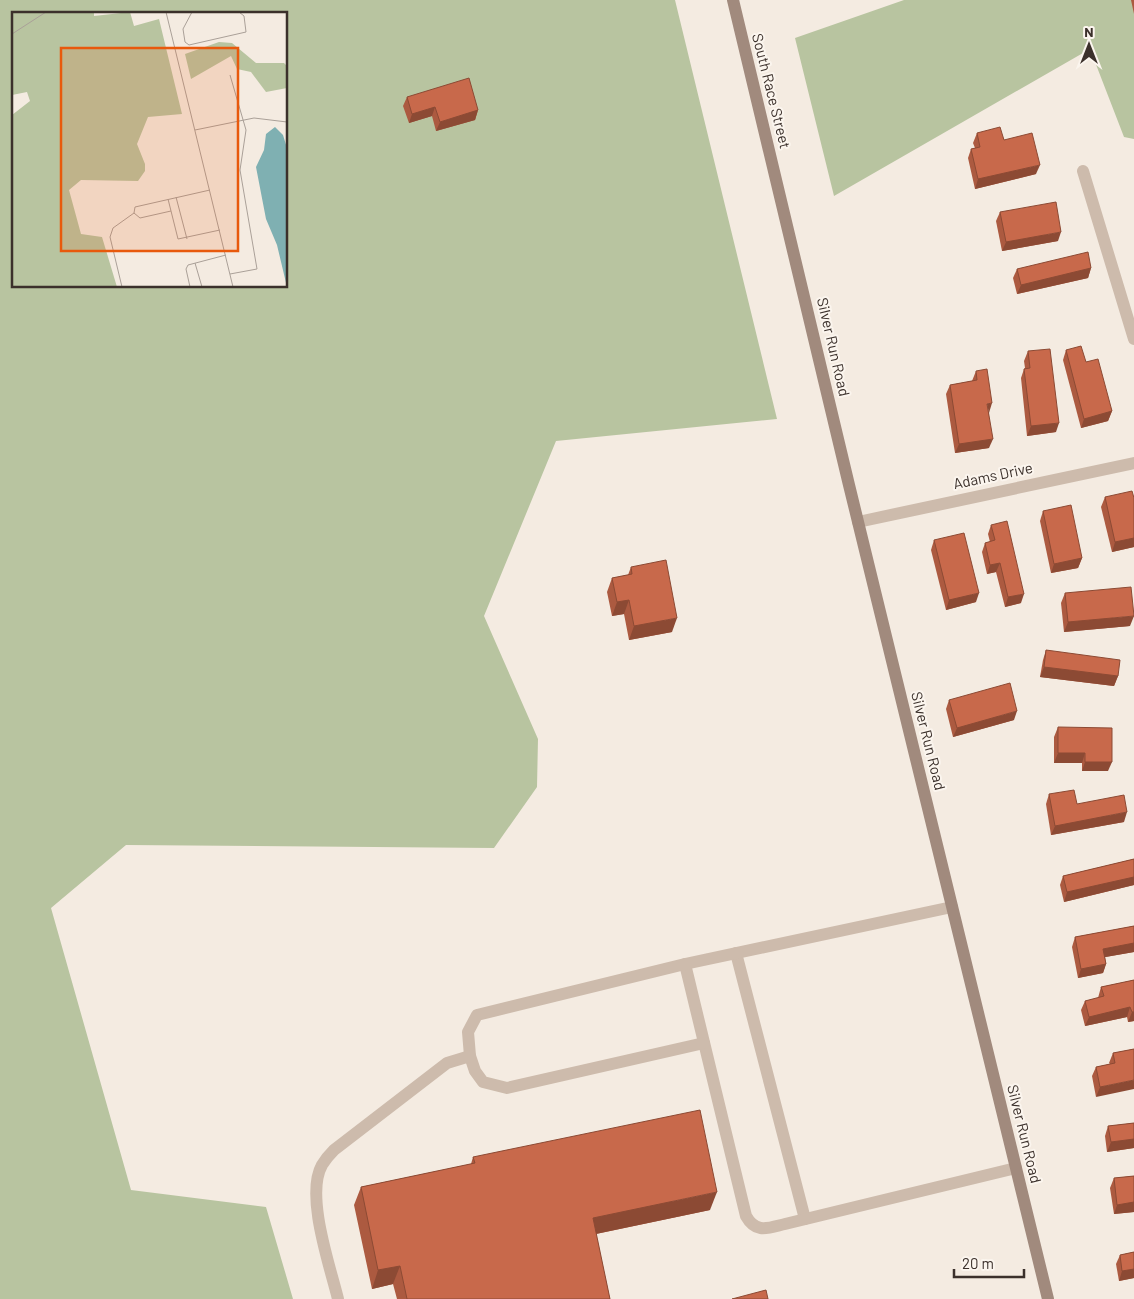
<svg xmlns="http://www.w3.org/2000/svg" width="1134" height="1299" viewBox="0 0 1134 1299" font-family="Barlow,sans-serif">
<style>
.green{fill:#b8c4a0;fill-rule:evenodd}
.lines{fill:none;stroke-linecap:round;stroke-linejoin:round}
.lane{stroke:#cdbbac;stroke-width:12}
.street{stroke:#cdbbac;stroke-width:12}
.secondary{stroke:#a18a7d;stroke-width:12}
.wall{fill:#ac5a40}
.shaded-wall{fill:#8c4a34}
.building{fill:#c8694b;stroke:#8c4a34}
.labels{text-anchor:middle;stroke-width:4;stroke-linejoin:round;paint-order:stroke}
.street-label{font-size:15px;fill:#3b302b;stroke:#fbf5ee}
.inset-road{fill:none;stroke:#aaa098;stroke-width:1}
.view{fill:#e8590c;fill-opacity:0.15;stroke:#e8590c;stroke-width:2.5}
.inset-edge{fill:none;stroke:#3b302b;stroke-width:2.5}
</style>
<rect width="100%" height="100%" fill="#f4ebe1"/>
<g class="green">
<path d="M0 0H675L777 419 556 441 484 616 538 739 537 787 494 848 126 845 51 908 131 1190 266 1207 293 1299H0ZM14 14H286V286H14Z"/>
<path d="M904 0H1134V139L1124 137 1090 49 834 196 795 38Z"/>
</g>
<g class="lines">
<g class="lane">
<path d="M736 953 805 1219"/>
<path d="M685 964 746 1216C756 1234 768 1228 785 1224L1016 1168"/>
<path d="M704 1043 507 1088 483 1082 475 1071 470 1056 468 1032 477 1015 685 964 952 907"/>
<path d="M338 1299C330 1266 305 1195 322 1165 325 1160 330 1154 334 1150L447 1063 470 1056"/>
</g>
<g class="street">
<path d="M1083 171 1134 339"/>
<path d="M858 522 1134 463"/>
</g>
<path class="secondary" d="M733 0 849 485 1048 1299"/>
</g>
<g class="wall">
<path d="M1131 0H1134V14Z"/>
<path d="M407 97 478 110 475 120 436 131 432 116 409 123 403 106Z"/>
<path d="M977 133 1004 140 1036 174 975 189 968 158 971 149 975 148 973 143Z"/>
<path d="M1000 212 1058 241 1002 251 996 221Z"/>
<path d="M1091 268 1088 278 1017 294 1013 278 1017 269Z"/>
<path d="M1066 350 1112 411 1108 421 1081 428 1063 360Z"/>
<path d="M1028 351 1056 432 1027 436 1021 378 1024 369 1025 368 1024 361Z"/>
<path d="M976 371 989 413V448L955 453 946 394 950 385 972 381Z"/>
<path d="M1105 497 1134 498V547L1112 552 1101 507Z"/>
<path d="M1043 511 1082 558 1078 568 1051 573 1040 521Z"/>
<path d="M991 525 1021 603 1005 607 996 572 987 574 982 552 985 543 990 542 988 534Z"/>
<path d="M934 540 976 602 946 610 931 550Z"/>
<path d="M631 567 672 632 629 640 624 614 612 616 607 592 612 578 628 575Z"/>
<path d="M1065 593 1130 626 1064 632 1061 603Z"/>
<path d="M1046 650 1118 676 1114 686 1040 677 1043 660Z"/>
<path d="M949 700 1014 720 953 737 946 709Z"/>
<path d="M1058 727 1108 771H1082V763H1054V737Z"/>
<path d="M1049 794 1077 804 1124 822 1051 835 1046 804Z"/>
<path d="M1134 859V885L1064 902 1060 885 1063 876Z"/>
<path d="M1134 926V952L1105 957 1106 964 1103 973 1078 978 1072 947 1075 937Z"/>
<path d="M1134 980V1021L1128 1022 1127 1017 1085 1026 1081 1010 1085 1001 1098 998 1101 987Z"/>
<path d="M1134 1049 1096 1097 1092 1076 1096 1067 1110 1064 1109 1063 1113 1053Z"/>
<path d="M1134 1123V1148L1107 1152 1105 1136 1108 1126Z"/>
<path d="M473 1157 710 1210 596 1234 610 1299H397L393 1284 372 1289 354 1205 361 1187 471 1164Z"/>
<path d="M1134 1176V1212L1114 1214 1110 1188 1114 1178Z"/>
<path d="M1134 1252V1278L1119 1281 1116 1264 1120 1255Z"/>
</g>
<g class="shaded-wall">
<path d="M435 107 432 116 409 123 412 114Z"/>
<path d="M478 110 475 120 436 131 440 122Z"/>
<path d="M1040 165 1036 174 975 189 978 179Z"/>
<path d="M1061 232 1058 241 1002 251 1006 242Z"/>
<path d="M1091 268 1088 278 1017 294 1021 285Z"/>
<path d="M992 403 989 413 987 404Z"/>
<path d="M1112 411 1108 421 1081 428 1084 419Z"/>
<path d="M1059 423 1056 432 1027 436 1031 426Z"/>
<path d="M993 439 989 448 955 453 959 444Z"/>
<path d="M1134 538V547L1112 552 1115 542Z"/>
<path d="M1082 558 1078 568 1051 573 1054 564Z"/>
<path d="M1000 563 996 572 987 574 990 565Z"/>
<path d="M979 593 976 602 946 610 949 600Z"/>
<path d="M1024 594 1021 603 1005 607 1008 597Z"/>
<path d="M629 600 624 614 612 616 617 602Z"/>
<path d="M1134 616 1130 626 1064 632 1068 622Z"/>
<path d="M677 618 672 632 629 640 634 626Z"/>
<path d="M1044 667 1118 676 1114 686 1040 677Z"/>
<path d="M1017 711 1014 720 953 737 957 728Z"/>
<path d="M1058 753H1085L1082 763H1054Z"/>
<path d="M1085 762H1112L1108 771H1082Z"/>
<path d="M1127 812 1124 822 1051 835 1055 826Z"/>
<path d="M1134 877V885L1064 902 1067 892Z"/>
<path d="M1134 943V952L1100 958 1103 949Z"/>
<path d="M1106 964 1103 973 1078 978 1081 969Z"/>
<path d="M1130 1007 1127 1017 1085 1026 1089 1017Z"/>
<path d="M1132 1012H1134V1021L1128 1022Z"/>
<path d="M1134 1080V1089L1096 1097 1100 1087Z"/>
<path d="M1134 1139V1148L1107 1152 1111 1142Z"/>
<path d="M717 1192 710 1210 586 1236 593 1218Z"/>
<path d="M1134 1202V1212L1114 1214 1117 1205Z"/>
<path d="M400 1266 393 1284 372 1289 378 1270Z"/>
<path d="M1134 1269V1278L1119 1281 1122 1271Z"/>
</g>
<g class="building">
<path d="M469 78 478 110 440 122 435 107 412 114 407 97Z"/>
<path d="M1000 127 1004 140 1032 133 1040 165 978 179 971 149 980 147 977 133Z"/>
<path d="M1056 202 1061 232 1006 242 1000 212Z"/>
<path d="M1088 252 1091 268 1021 285 1017 269Z"/>
<path d="M1081 346 1086 362 1098 359 1112 411 1084 419 1066 350Z"/>
<path d="M1050 349 1059 423 1031 426 1024 369 1030 368 1028 351Z"/>
<path d="M987 369 992 403 987 404 993 439 959 444 950 385 977 380 976 371Z"/>
<path d="M1132 491 1134 498V538L1115 542 1105 497Z"/>
<path d="M1071 505 1082 558 1054 564 1043 511Z"/>
<path d="M1007 521 1024 594 1008 597 1000 563 990 565 985 543 995 540 991 525Z"/>
<path d="M964 533 979 593 949 600 934 540Z"/>
<path d="M666 560 677 618 634 626 629 600 617 602 612 578 632 574 631 567Z"/>
<path d="M1131 587 1134 616 1068 622 1065 593Z"/>
<path d="M1046 650 1120 660 1118 676 1044 667Z"/>
<path d="M1010 683 1017 711 957 728 949 700Z"/>
<path d="M1058 727 1112 728V762H1085V753H1058Z"/>
<path d="M1074 790 1077 804 1124 795 1127 812 1055 826 1049 794Z"/>
<path d="M1134 859V877L1067 892 1063 876Z"/>
<path d="M1134 926V943L1103 949 1106 964 1081 969 1075 937Z"/>
<path d="M1134 980V1012H1132L1130 1007 1089 1017 1085 1001 1104 996 1101 987Z"/>
<path d="M1134 1049V1080L1100 1087 1096 1067 1115 1063 1113 1053Z"/>
<path d="M700 1110 717 1192 593 1218 610 1299H407L400 1266 378 1270 361 1187 475 1163 473 1157Z"/>
<path d="M1134 1123V1139L1111 1142 1108 1126Z"/>
<path d="M1134 1176V1202L1117 1205 1114 1178Z"/>
<path d="M1134 1252V1269L1122 1271 1120 1255Z"/>
<path d="M766 1290 768 1299H732Z"/>
</g>
<g class="labels">
<g class="street-label">
<text transform="translate(771 91) rotate(76)" y="5">South Race Street</text>
<text transform="translate(833 347) rotate(77)" y="5">Silver Run Road</text>
<text transform="translate(993 476) rotate(-12)" y="5">Adams Drive</text>
<text transform="translate(928 741) rotate(76)" y="5">Silver Run Road</text>
<text transform="translate(1024 1134) rotate(76)" y="5">Silver Run Road</text>
</g>
</g>
<g transform="translate(12 12)">
<rect width="275" height="275" fill="#f4ebe1"/>
<path d="M0 0H82V4L118 0 122 14 147 7 170 102 136 105 125 132 133 152V159L126 169 69 168 57 178 69 222 90 225 105 275H0V103L18 89 15 80 0 83ZM207 30 220 31 244 51H272L275 54V76L254 80 239 60 225 57 219 44 179 67 173 42Z" fill="#b8c4a0"/>
<path d="M263 115 271 123 275 136V275L265 233 254 207 244 155 252 138 254 122Z" fill="#7fb0b2"/>
<path class="inset-road" d="M154 0 221 275M180 0 171 17 173 30 177 33 234 20 232 4 227 0M0 22 34 0M218 63 234 118 228 158 245 257 218 262M183 118 242 106 275 110M164 185 175 227M156 187 166 227 208 218M122 201 128 206 159 199M183 251 190 275M110 275 98 225 101 216 122 201 123 195 198 178M178 275 174 257 176 253 214 243"/>
<path class="view" d="M49 36H226V239H49Z"/>
<rect width="275" height="275" class="inset-edge"/>
</g>
<g transform="translate(1089 45)" stroke="#fbf5ee" stroke-width="4" paint-order="stroke">
<path d="M0-4L9 19L0 12L-9 19Z" fill="#3b302b"/>
<text y="-8" font-size="14" font-weight="bold" text-anchor="middle" fill="#3b302b">N</text>
</g>
<path d="M954 1269v8h70v-8" fill="none" stroke="#3b302b" stroke-width="2.5"/>
<text x="962" y="1269" font-size="15" fill="#3b302b" stroke="#fbf5ee" stroke-width="4" paint-order="stroke">20 m</text>
</svg>
